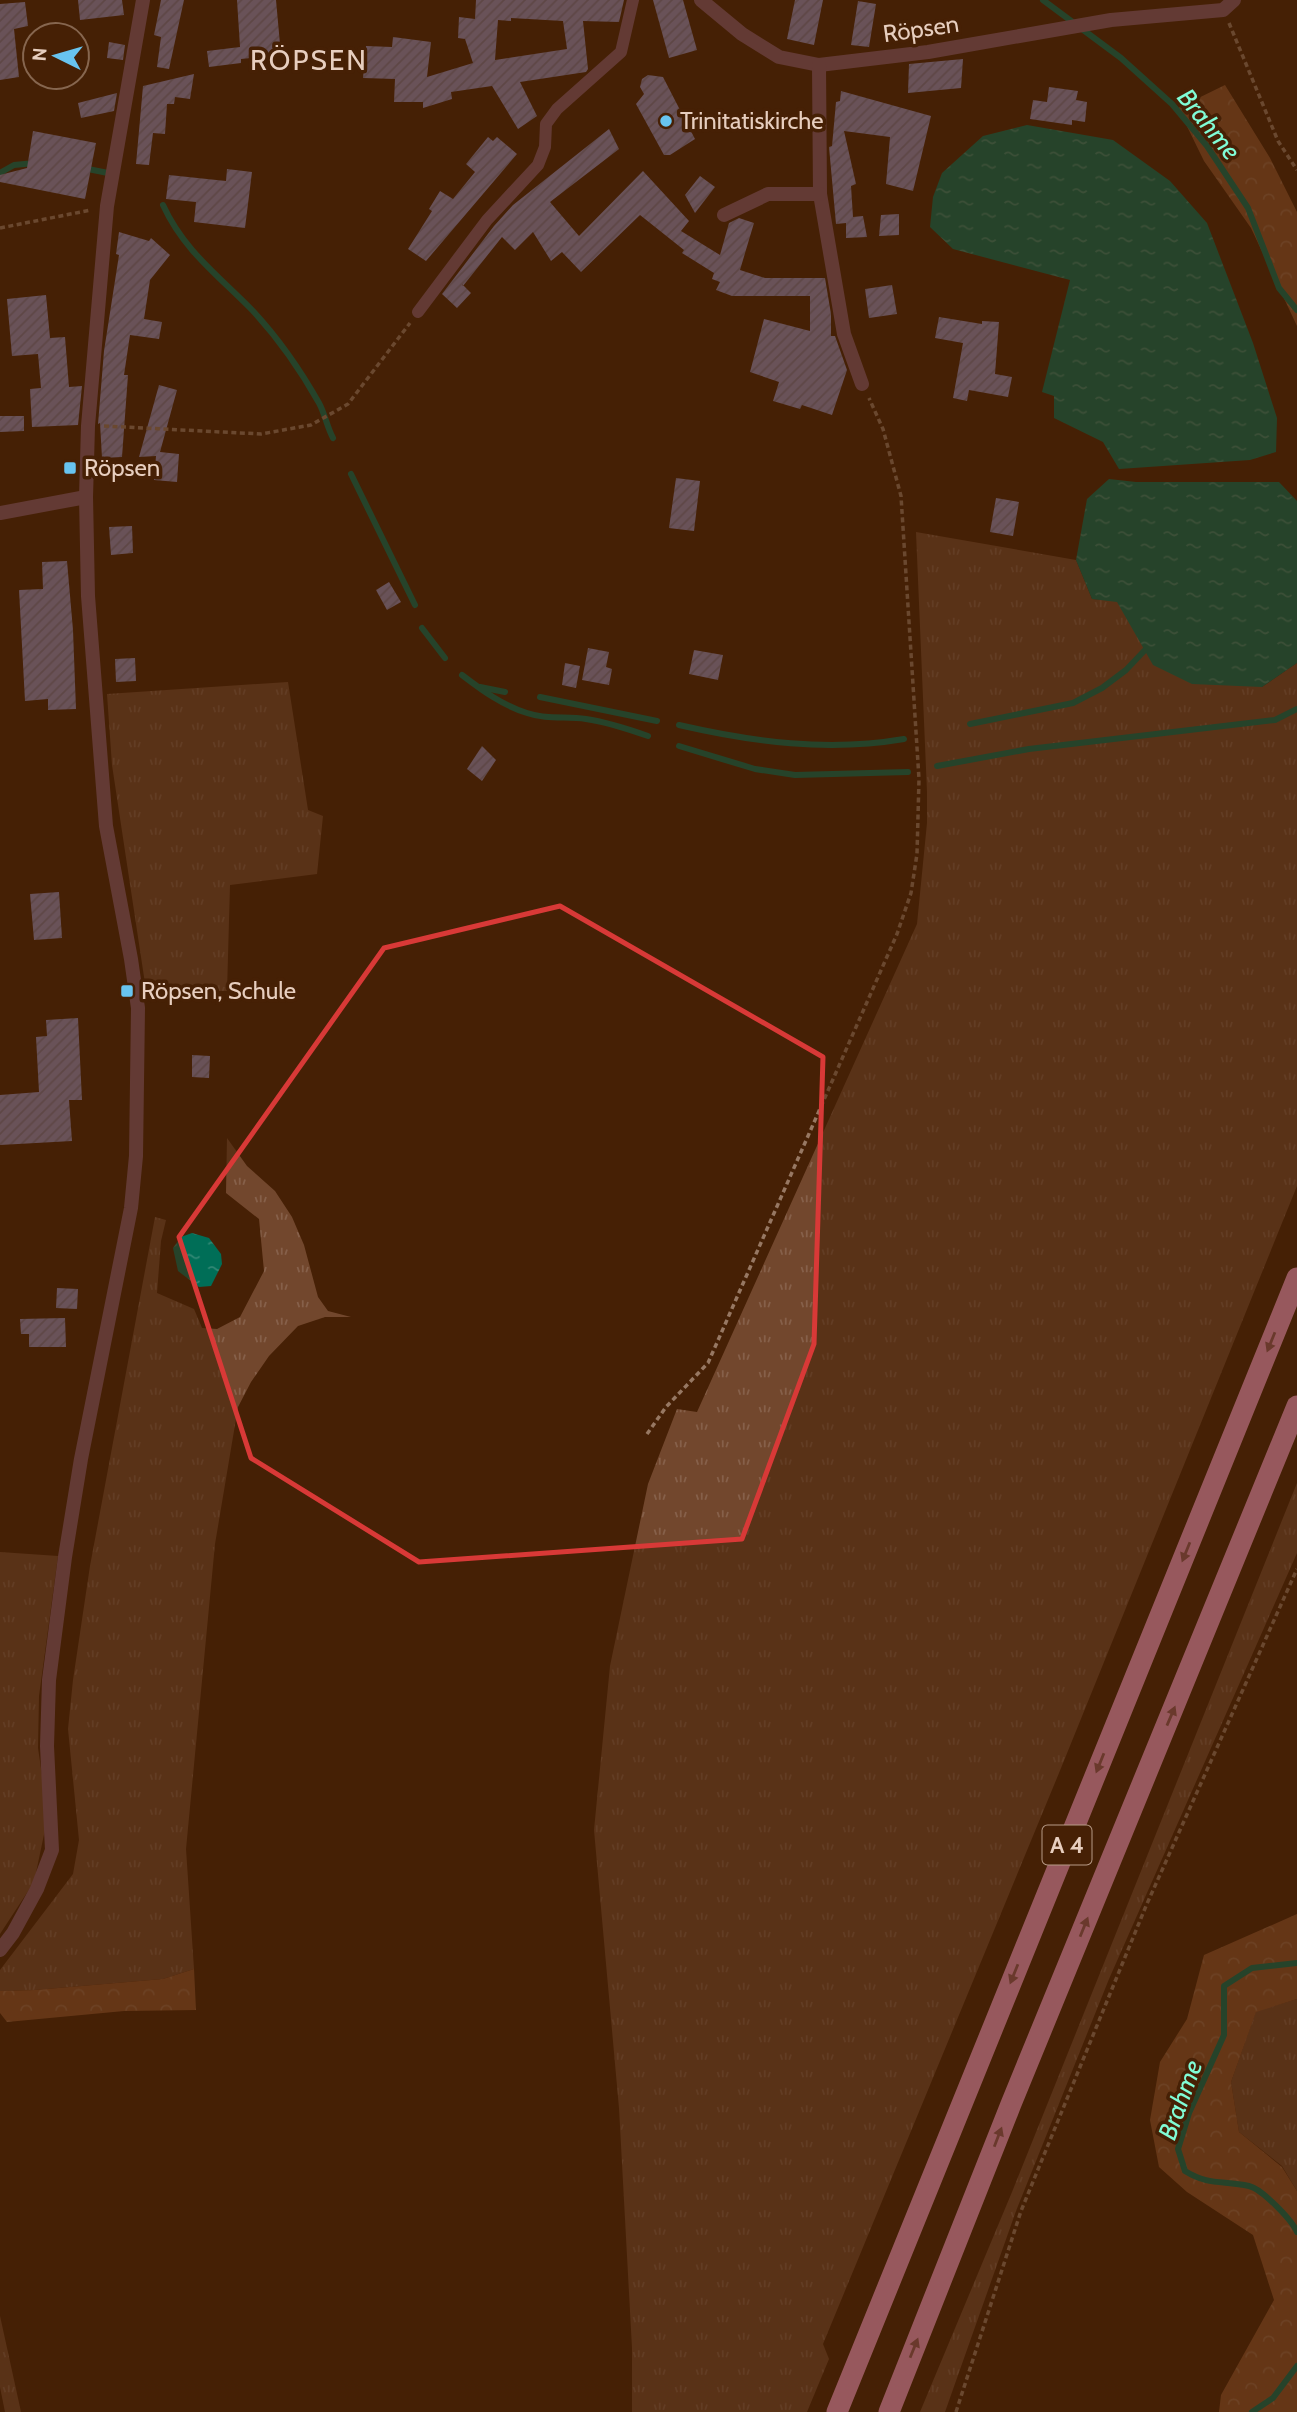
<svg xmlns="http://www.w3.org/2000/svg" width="1297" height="2412" viewBox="0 0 1297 2412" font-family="Cabin,sans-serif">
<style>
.grass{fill:url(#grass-tufts)}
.forest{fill:url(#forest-crowns)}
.water{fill:url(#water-ripples)}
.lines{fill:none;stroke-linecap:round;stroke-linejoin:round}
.stream{stroke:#006e57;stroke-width:6}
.building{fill:url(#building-hatch);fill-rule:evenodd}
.path{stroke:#977863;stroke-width:3.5;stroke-dasharray:5 3.5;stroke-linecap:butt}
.service{stroke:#88596e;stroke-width:12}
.minor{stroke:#88596e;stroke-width:14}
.tertiary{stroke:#88596e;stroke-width:14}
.motorway{stroke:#fb9cc7;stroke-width:21}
.oneway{fill:#97585c}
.marked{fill:none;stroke:#d83937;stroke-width:5;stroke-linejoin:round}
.poi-dot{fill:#68c4f0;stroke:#462005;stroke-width:2.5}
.labels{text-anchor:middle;stroke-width:7;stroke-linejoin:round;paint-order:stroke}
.shield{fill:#462005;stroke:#b79a87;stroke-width:2}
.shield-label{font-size:23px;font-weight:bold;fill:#e7cebf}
.street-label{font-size:24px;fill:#e7cebf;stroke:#462005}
.poi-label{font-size:24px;fill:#e7cebf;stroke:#462005;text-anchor:start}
.water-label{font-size:26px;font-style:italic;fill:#80fcd6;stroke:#462005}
.quarter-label{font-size:28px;letter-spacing:2px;fill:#e7cebf;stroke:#462005}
</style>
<defs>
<pattern id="grass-tufts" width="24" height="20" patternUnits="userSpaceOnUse" patternTransform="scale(1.75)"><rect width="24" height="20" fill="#72472d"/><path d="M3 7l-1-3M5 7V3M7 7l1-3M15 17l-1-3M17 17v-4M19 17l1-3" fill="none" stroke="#86604a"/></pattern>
<pattern id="forest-crowns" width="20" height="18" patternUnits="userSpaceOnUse" patternTransform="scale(1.75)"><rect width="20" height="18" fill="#8c512c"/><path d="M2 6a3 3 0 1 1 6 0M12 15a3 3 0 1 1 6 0" fill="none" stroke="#9c6949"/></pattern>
<pattern id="water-ripples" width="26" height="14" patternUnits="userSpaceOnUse" patternTransform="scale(1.75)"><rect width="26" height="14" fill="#006e57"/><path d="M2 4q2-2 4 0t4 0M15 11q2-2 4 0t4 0" fill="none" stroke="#328875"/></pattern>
<pattern id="building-hatch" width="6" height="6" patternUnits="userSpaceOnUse" patternTransform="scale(1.75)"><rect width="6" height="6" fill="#958ebd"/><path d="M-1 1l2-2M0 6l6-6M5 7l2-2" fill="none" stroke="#7d7695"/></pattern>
</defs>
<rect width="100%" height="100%" fill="#462005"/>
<g class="grass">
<path d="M916 532 1076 560 1092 599 1117 601 1262 687 1297 663V1186L1059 1773 823 2344 829 2359 807 2412H632V2348L619 2108 594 1830 610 1666 648 1484 677 1409 697 1412 917 924 927 823V792Z"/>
<path d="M288 682 308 810 323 816 317 874 230 885 227 991 146 990 112 765 107 694Z"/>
<path d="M227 1138 247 1166 275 1191 292 1217 304 1245 318 1297 328 1311 351 1317H325L298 1326 269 1356 251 1382 238 1407 215 1544 186 1849 194 1969 163 1979 35 1990 0 1991V1970L73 1874 79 1840 68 1729 73 1680 90 1566 155 1217 166 1220 161 1241 157 1293 194 1309 202 1328 217 1329 240 1317 264 1271 259 1219 226 1193Z"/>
<path d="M1297 1483V1553L1109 1979 1016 2211 945 2412H920L1012 2192Z"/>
<path d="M0 1552 58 1556 39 1696 38 1748 46 1803V1825L34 1882 0 1934Z"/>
<path d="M1297 1999V2191L1282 2166 1239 2132 1231 2082 1256 2011Z"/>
<path d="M0 2316 21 2412H5L0 2387Z"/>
</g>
<g class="forest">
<path d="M1225 85 1270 158 1297 212V326L1251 228 1204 161 1178 108Z"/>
<path d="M1297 1914V1999L1256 2012 1231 2082 1239 2132 1282 2167 1297 2191V2412H1219L1221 2395 1274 2300 1253 2235 1187 2192 1159 2167 1150 2120 1160 2062 1187 2019 1204 1955Z"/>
<path d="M194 1969 196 2010 124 2011 7 2022 0 2013V1991L35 1990 163 1979Z"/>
</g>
<g class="water">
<path d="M1027 125 1113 140 1170 181 1207 223 1253 343 1277 418 1276 452 1250 460 1119 469 1103 442 1054 418V396L1042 392 1070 280 953 249 930 227 933 197 942 173 983 136Z"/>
<path d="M1109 479 1136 482H1279L1297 501V663L1262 687 1192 684 1153 665 1117 602 1092 599 1076 560 1087 499Z"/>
<path d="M192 1233 209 1238 221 1254 222 1264 211 1286 199 1287 178 1271 173 1248 181 1237Z"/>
</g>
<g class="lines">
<g class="stream">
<path d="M1043 0 1121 58 1172 104 1207 146 1248 208 1279 288 1297 310"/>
<path d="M83 168 108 173"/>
<path d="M0 173 14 165 35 163"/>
<path d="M163 205C184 251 219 276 253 311 278 338 301 371 319 403 325 414 327 427 333 438"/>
<path d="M351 474 415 605"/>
<path d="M422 628 445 658"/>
<path d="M462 675C483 691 502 705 527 713 547 720 566 716 586 719 607 722 628 729 648 736"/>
<path d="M480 687 505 692"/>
<path d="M540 697 657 721"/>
<path d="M970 724 1073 703 1102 688 1126 670 1145 650"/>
<path d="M679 725C753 742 828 752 904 739"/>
<path d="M679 746 755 769 795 775 908 772"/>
<path d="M937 766 1029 749 1275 720 1297 709"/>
<path d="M1297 1963 1252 1968 1224 1986V2035L1189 2113 1178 2149 1185 2171C1209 2186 1224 2180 1249 2186 1262 2189 1292 2220 1297 2232"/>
<path d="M1252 2412 1273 2398 1297 2366"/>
</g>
</g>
<g class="building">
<path d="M78 0H122L124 15 80 20Z"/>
<path d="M161 0H184L169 69 157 67 161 37 154 35Z"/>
<path d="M237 0H276L281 55 241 59V63L209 67 207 51 240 47Z"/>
<path d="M476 0H624L619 22 583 21 588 69 586 72 520 82 537 116 518 129 492 86 451 92 452 99 423 108V102H394L395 79 363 78 366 46 392 47 393 37 431 42 427 77 473 63 465 39 458 38 459 17 475 19ZM511 18 563 21 567 49 495 60 498 20 511 21Z"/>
<path d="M653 0H683L697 50 669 58Z"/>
<path d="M795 0H823L814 45 787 39Z"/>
<path d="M858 1 876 4 869 47 851 45Z"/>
<path d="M25 2 28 26 14 29 19 77 0 80V4Z"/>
<path d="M109 42 125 45 123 60 107 58Z"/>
<path d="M963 59 961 88 908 93 909 64Z"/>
<path d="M194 74 190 99 175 97 174 104H167L165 134 153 133 149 165 136 164 143 86Z"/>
<path d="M648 75 663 77 695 139 670 155H664L636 104 644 94 640 87 642 79Z"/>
<path d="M1049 87 1078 91 1076 100 1087 102 1085 122 1072 120V125L1030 119 1033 100 1047 102Z"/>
<path d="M841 91 931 116 913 191 886 184 890 137 844 131 856 184 851 186 853 217 863 216 867 237 846 238V223L836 224 829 147 832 146 836 102 840 101Z"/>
<path d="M117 93 114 111 81 118 78 103Z"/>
<path d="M609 129 619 149 550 202 579 236 643 171 689 221 681 231 720 255 729 223 739 218 754 223 740 270 765 278H825L831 314V336H835L847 370 832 415 802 405 800 409 773 401 779 382 750 372 764 319 810 331V296H732L716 290 720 282 712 279 714 273 682 253 684 250 640 215 581 272 562 252 551 261 533 232 515 250 502 237 463 286 462 284 471 293 457 308 442 294 494 226 513 205Z"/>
<path d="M33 131 96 143 85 199 0 182V175L27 168Z"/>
<path d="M488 137 493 141 497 137 517 154 426 261 408 249 432 211 429 209 440 191 453 199 475 172 466 164Z"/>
<path d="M227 169 252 172 245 228 194 222 196 202 166 199 169 175 226 181Z"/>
<path d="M700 176 715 187 695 213 685 195Z"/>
<path d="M899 214V235L879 236 881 215Z"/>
<path d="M119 232 149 241 151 238 170 255 150 280 144 319 162 322 159 339 130 335 124 375H128L122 457 102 458 100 423 98 424 104 351 119 255 116 254Z"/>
<path d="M892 285 897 314 869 318 865 289Z"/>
<path d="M46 295 50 338 65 337 69 387 82 386 78 425 32 427 30 389 41 388 38 354 12 356 7 299Z"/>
<path d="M939 317 982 324V321L999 322 995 374 1012 377 1008 397 969 390 967 401 953 398 963 343 935 338Z"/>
<path d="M159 385 177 390 160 452 179 454 177 482 154 480 156 456 139 457Z"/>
<path d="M0 416H24V431L0 432Z"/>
<path d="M676 478 700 481 694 531 669 528Z"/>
<path d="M996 498 1019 502 1013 536 990 532Z"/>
<path d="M132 526 133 553 111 555 109 527Z"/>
<path d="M67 561 73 630 76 709 48 710V699L25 701 19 590 43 589 42 562Z"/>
<path d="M389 582 401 602 387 610 376 590Z"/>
<path d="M588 648 609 652 606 667 612 669 609 685 582 680Z"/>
<path d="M694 650 723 655 718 680 689 674Z"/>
<path d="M135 658 136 681 116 682 115 659Z"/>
<path d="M565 663 580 666 576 688 562 685Z"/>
<path d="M482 746 496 760 482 781 467 769Z"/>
<path d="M59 892 62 938 34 940 30 894Z"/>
<path d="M78 1018 82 1100H69L72 1141 0 1145V1095L39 1092 36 1037 47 1036 46 1020Z"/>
<path d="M192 1055 210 1056 209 1078 192 1077Z"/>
<path d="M57 1288 78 1289 77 1309 56 1308Z"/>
<path d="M65 1318 66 1347H29V1334H21L20 1319Z"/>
</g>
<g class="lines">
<g class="path">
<path d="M1229 23 1278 141 1297 170"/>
<path d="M0 228 91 210"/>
<path d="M104 426 261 434 311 425 348 404 410 323"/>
<path d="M647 1434 666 1407 708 1363 897 934 911 893 917 854 919 779 901 496 883 429 869 398"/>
<path d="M956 2412 1021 2211 1146 1906 1297 1569"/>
</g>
<path class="service" d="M418 312 487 220 538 165 545 147 546 124 557 109 621 52 633 0"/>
<g class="minor">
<path d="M701 0 742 34 779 57 819 65 928 52 1111 20 1223 10 1234 0"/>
<path d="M819 65 820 194 844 334 862 384"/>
<path d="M724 215 768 194H820"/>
<path d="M0 513 86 497"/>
</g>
<path class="tertiary" d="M0 1950 13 1933 37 1889 52 1850 47 1746 49 1680 65 1557 81 1459 131 1208 136 1156 138 1008 131 959 106 826 88 596 86 497 88 426 107 206 143 0"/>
<g class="motorway">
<path d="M837 2412 1297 1278"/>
<path d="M889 2412 1011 2104 1297 1406"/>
</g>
</g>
<defs><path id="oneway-solid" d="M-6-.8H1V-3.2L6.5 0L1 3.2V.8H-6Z" transform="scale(1.75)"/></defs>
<g class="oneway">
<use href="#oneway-solid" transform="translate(1271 1342) rotate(112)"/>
<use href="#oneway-solid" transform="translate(1186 1552) rotate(112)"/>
<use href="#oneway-solid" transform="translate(1171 1716) rotate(-67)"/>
<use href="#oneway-solid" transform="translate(1100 1763) rotate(112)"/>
<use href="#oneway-solid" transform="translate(1084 1927) rotate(-68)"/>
<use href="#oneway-solid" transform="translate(1014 1974) rotate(112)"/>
<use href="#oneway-solid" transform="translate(998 2137) rotate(-69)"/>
<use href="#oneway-solid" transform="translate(914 2348) rotate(-68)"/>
</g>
<path d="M0 0H1297V2412H0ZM560 906 823 1057 814 1344 742 1539 419 1562 251 1458 179 1237 384 948Z" fill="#462005" fill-opacity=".55" fill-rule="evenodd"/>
<path class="marked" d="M560 906 823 1057 814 1344 742 1539 419 1562 251 1458 179 1237 384 948Z"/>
<g class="poi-dot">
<circle cx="666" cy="121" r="7"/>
<rect x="63" y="461" width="14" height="14" rx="3.5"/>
<rect x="120" y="984" width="14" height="14" rx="3.5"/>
</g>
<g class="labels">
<rect class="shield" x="1042.5" y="1825.5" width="49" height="39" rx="5"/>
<g class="shield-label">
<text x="1067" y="1853">A 4</text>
</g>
<g class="street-label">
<text transform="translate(921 29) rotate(-8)" y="8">Röpsen</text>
</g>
<g class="poi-label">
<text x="680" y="129">Trinitatiskirche</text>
<text x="84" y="476">Röpsen</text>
<text x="141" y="999">Röpsen, Schule</text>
</g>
<g class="water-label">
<text transform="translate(1209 124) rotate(51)" y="9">Brahme</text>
<text transform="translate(1180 2100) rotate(-70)" y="9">Brahme</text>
</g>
<g class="quarter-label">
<text x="309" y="70">RÖPSEN</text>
</g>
</g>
<g transform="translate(56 56) rotate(275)"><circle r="33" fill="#462005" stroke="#86664f" stroke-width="2"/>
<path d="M0-5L12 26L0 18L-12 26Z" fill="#68c4f0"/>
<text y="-10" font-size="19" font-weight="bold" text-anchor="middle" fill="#e7cebf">N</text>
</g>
</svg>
